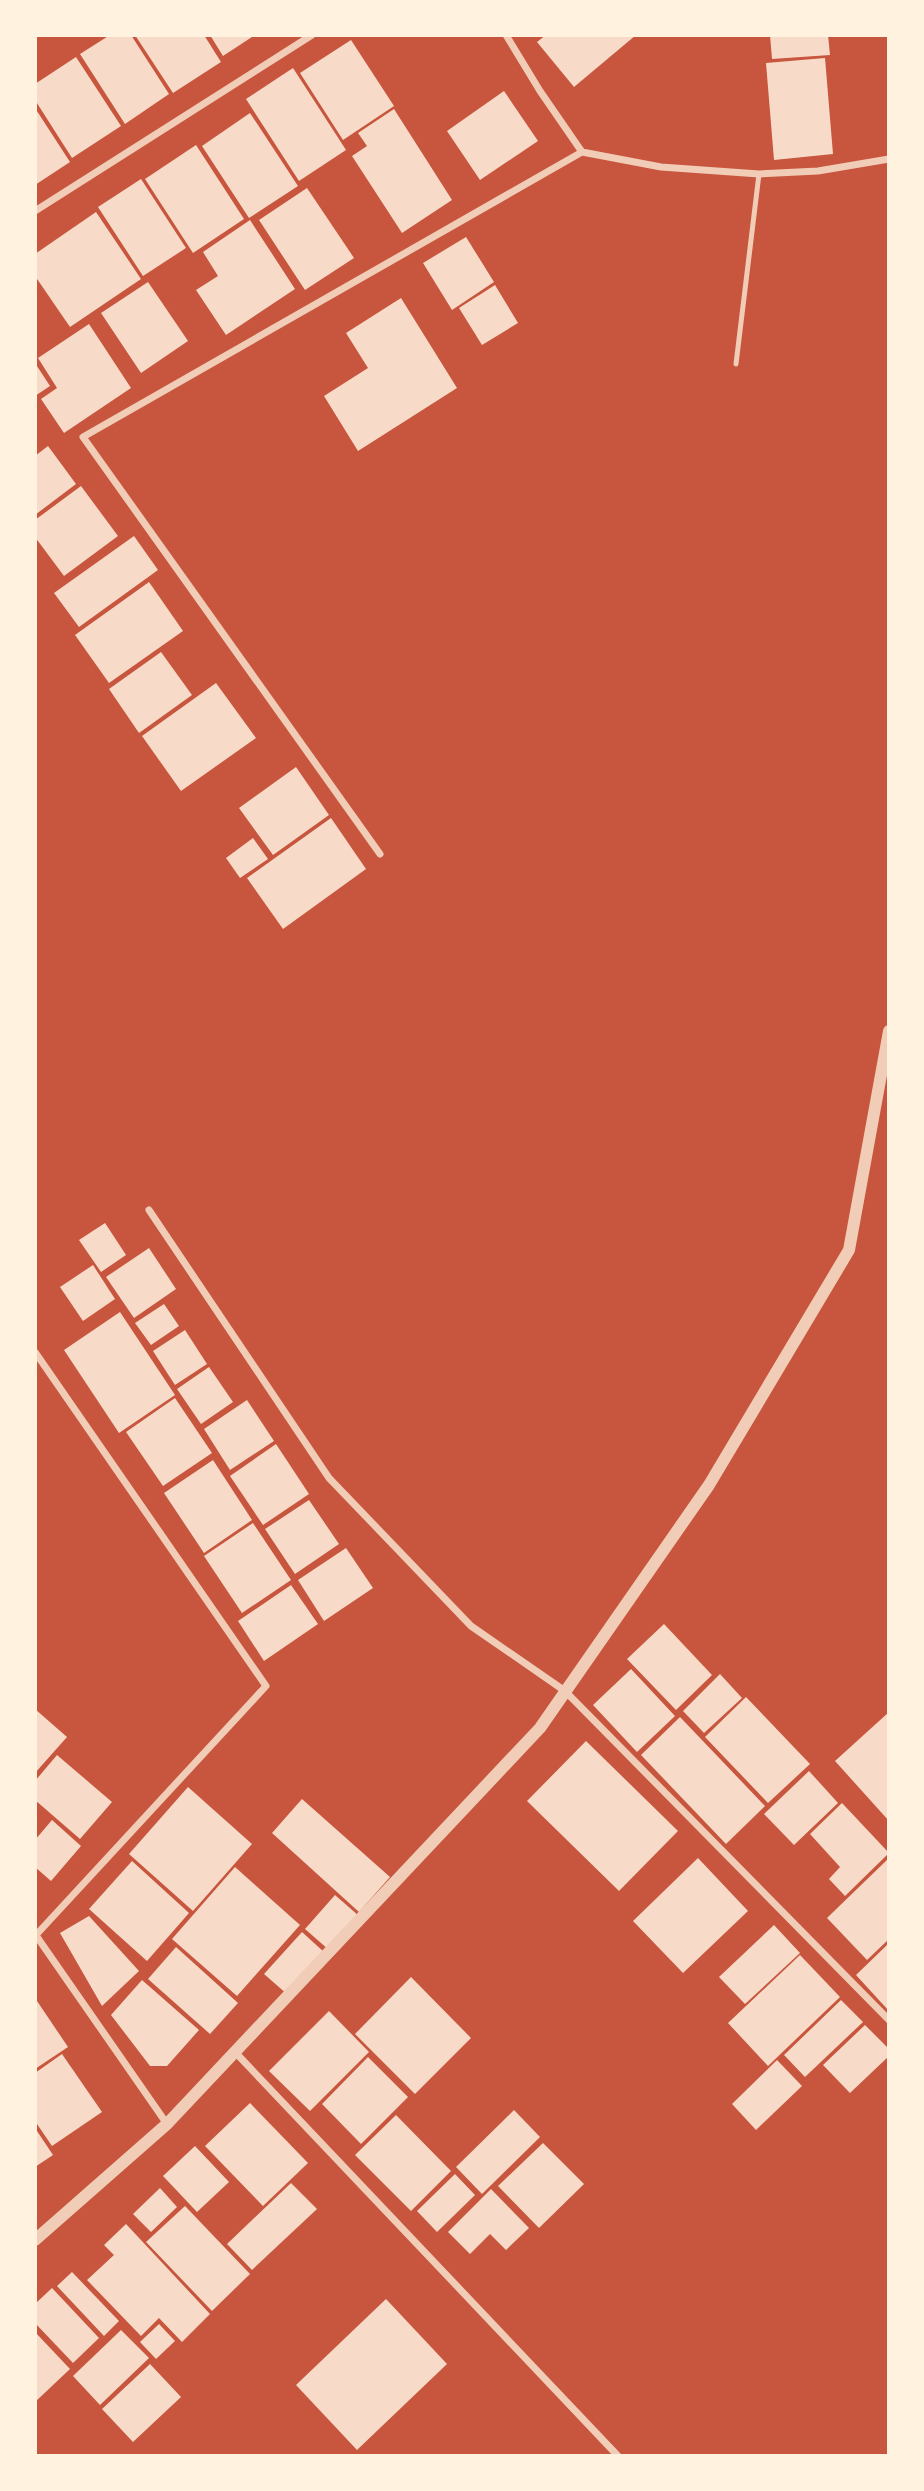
<svg xmlns="http://www.w3.org/2000/svg" width="924" height="2491" viewBox="0 0 924 2491" font-family="'Asap Condensed',sans-serif">
<style>
.building{fill:#f7dbc8}
.lines{fill:none;stroke-linecap:round;stroke-linejoin:round}
.service{stroke:#f1ccb7;stroke-width:5}
.minor{stroke:#f1ccb7;stroke-width:7}
.tertiary{stroke:#f1ccb7;stroke-width:12}
</style>
<rect width="100%" height="100%" fill="#c8553d"/>
<g class="building">
<path d="M110 35H131L169 94 125 124 80 54Z"/>
<path d="M135 35H204L221 62 173 93Z"/>
<path d="M210 35H255L223 56Z"/>
<path d="M546 35H636L574 87 537 42Z"/>
<path d="M770 35H828L830 55 772 59Z"/>
<path d="M351 40 394 106 343 140 300 73Z"/>
<path d="M76 57 121 126 72 158 35 100V84Z"/>
<path d="M825 58 833 154 774 160 766 63Z"/>
<path d="M293 68 346 150 299 181 246 99Z"/>
<path d="M504 91 538 141 480 180 447 131Z"/>
<path d="M35 108 70 162 35 185Z"/>
<path d="M394 109 452 200 402 233 352 156 367 146 358 133Z"/>
<path d="M250 113 298 186 249 218 202 146Z"/>
<path d="M196 145 244 219 193 253 145 179Z"/>
<path d="M141 179 186 248 143 276 98 207Z"/>
<path d="M307 188 354 258 305 290 259 220Z"/>
<path d="M96 212 141 279 70 327 35 276V254Z"/>
<path d="M250 220 295 289 226 335 196 290 218 276 203 252Z"/>
<path d="M466 237 494 282 452 310 423 263Z"/>
<path d="M148 282 188 341 141 373 101 313Z"/>
<path d="M495 285 518 323 482 345 459 308Z"/>
<path d="M401 298 457 388 358 451 324 396 368 368 346 333Z"/>
<path d="M89 324 131 388 64 433 41 399 57 388 38 358Z"/>
<path d="M35 363 50 386 35 396Z"/>
<path d="M48 446 76 484 35 515V456Z"/>
<path d="M81 486 118 536 64 576 35 537V520Z"/>
<path d="M134 536 158 570 79 627 54 593Z"/>
<path d="M149 582 183 631 109 683 75 635Z"/>
<path d="M161 652 192 695 139 733 109 689Z"/>
<path d="M216 683 256 738 181 791 142 736Z"/>
<path d="M296 767 329 815 273 855 239 808Z"/>
<path d="M331 818 366 869 283 929 247 878Z"/>
<path d="M253 838 268 859 240 878 226 858Z"/>
<path d="M105 1223 126 1255 101 1272 79 1240Z"/>
<path d="M149 1248 176 1289 134 1318 106 1277Z"/>
<path d="M93 1265 115 1299 83 1321 60 1287Z"/>
<path d="M164 1304 179 1326 151 1345 135 1323Z"/>
<path d="M120 1312 175 1395 119 1433 64 1350Z"/>
<path d="M185 1330 207 1364 175 1385 153 1351Z"/>
<path d="M209 1367 233 1402 201 1424 177 1389Z"/>
<path d="M175 1398 212 1453 163 1486 126 1432Z"/>
<path d="M247 1400 274 1441 230 1470 204 1429Z"/>
<path d="M276 1444 309 1494 263 1525 230 1476Z"/>
<path d="M213 1460 252 1520 204 1553 164 1493Z"/>
<path d="M309 1500 339 1544 295 1574 265 1529Z"/>
<path d="M253 1523 291 1580 242 1613 204 1556Z"/>
<path d="M346 1548 373 1588 324 1621 298 1580Z"/>
<path d="M291 1585 318 1624 264 1661 238 1621Z"/>
<path d="M664 1624 712 1675 676 1710 627 1659Z"/>
<path d="M631 1669 675 1716 637 1752 593 1705Z"/>
<path d="M720 1674 742 1698 704 1733 683 1711Z"/>
<path d="M746 1697 810 1764 768 1803 705 1737Z"/>
<path d="M35 1709 67 1737 35 1773Z"/>
<path d="M889 1712V1821L835 1761Z"/>
<path d="M680 1717 765 1806 726 1844 641 1755Z"/>
<path d="M586 1741 678 1831 619 1891 527 1801Z"/>
<path d="M57 1755 112 1802 80 1839 35 1800V1781Z"/>
<path d="M809 1771 838 1803 794 1845 764 1814Z"/>
<path d="M188 1787 252 1844 193 1911 129 1854Z"/>
<path d="M302 1799 390 1877 359 1912 272 1833Z"/>
<path d="M842 1803 889 1853 845 1896 829 1879 840 1867 810 1834Z"/>
<path d="M52 1820 81 1846 51 1881 35 1867V1840Z"/>
<path d="M698 1858 748 1911 683 1973 633 1921Z"/>
<path d="M889 1858V1939L867 1960 827 1918Z"/>
<path d="M132 1861 189 1913 147 1961 89 1909Z"/>
<path d="M235 1867 300 1925 237 1996 172 1939Z"/>
<path d="M335 1895 359 1916 329 1950 305 1929Z"/>
<path d="M89 1916 139 1971 102 2006 60 1933Z"/>
<path d="M774 1925 800 1953 745 2004 719 1977Z"/>
<path d="M302 1932 325 1953 288 1995 264 1974Z"/>
<path d="M889 1943V2011L856 1975Z"/>
<path d="M176 1947 238 2003 210 2034 148 1979Z"/>
<path d="M800 1955 840 1997 768 2066 728 2023Z"/>
<path d="M411 1977 471 2038 415 2094 355 2034Z"/>
<path d="M142 1980 199 2030 167 2066H150L111 2015Z"/>
<path d="M841 2000 863 2022 805 2077 784 2055Z"/>
<path d="M37 2001 68 2047 35 2069V2002Z"/>
<path d="M329 2011 369 2052 310 2111 269 2071Z"/>
<path d="M865 2025 889 2049V2056L850 2093 823 2065Z"/>
<path d="M62 2054 102 2112 52 2146 35 2121V2073Z"/>
<path d="M368 2057 408 2097 361 2144 322 2104Z"/>
<path d="M777 2060 802 2086 756 2130 732 2104Z"/>
<path d="M250 2103 308 2163 263 2206 205 2146Z"/>
<path d="M514 2110 540 2137 482 2194 456 2167Z"/>
<path d="M396 2115 451 2171 411 2211 355 2155Z"/>
<path d="M35 2128 53 2155 35 2167Z"/>
<path d="M543 2143 584 2184 539 2228 498 2186Z"/>
<path d="M195 2146 229 2182 197 2212 163 2176Z"/>
<path d="M455 2174 475 2195 437 2232 417 2211Z"/>
<path d="M291 2183 317 2209 252 2270 227 2244Z"/>
<path d="M160 2188 177 2207 151 2232 133 2214Z"/>
<path d="M491 2189 529 2228 506 2250 490 2234 470 2254 448 2232Z"/>
<path d="M185 2206 250 2274 212 2311 146 2242Z"/>
<path d="M126 2224 210 2314 182 2342 159 2318 141 2336 87 2280 114 2255 104 2245Z"/>
<path d="M72 2272 119 2321 104 2336 57 2286Z"/>
<path d="M52 2288 99 2338 73 2363 35 2323V2304Z"/>
<path d="M386 2299 447 2364 357 2450 296 2385Z"/>
<path d="M159 2324 175 2341 156 2359 140 2342Z"/>
<path d="M121 2330 149 2358 100 2405 73 2376Z"/>
<path d="M35 2332 70 2369 35 2402Z"/>
<path d="M150 2364 181 2397 133 2442 102 2409Z"/>
</g>
<g class="lines">
<path class="service" d="M736 364 759 174"/>
<g class="minor">
<path d="M506 35 540 91 582 152 661 167 759 174 818 171 889 159"/>
<path d="M35 211 312 35"/>
<path d="M380 854 83 437 582 152"/>
<path d="M149 1210 329 1478 471 1626 565 1691 889 2020"/>
<path d="M35 1352 266 1686 36 1935"/>
<path d="M35 1934 167 2124"/>
<path d="M235 2052 618 2456"/>
</g>
<path class="tertiary" d="M35 2240 167 2124 540 1728 709 1485 849 1250 889 1031"/>
</g>
<rect width="924" height="2491" fill="none" stroke="#fff3e0" stroke-width="74"/>
</svg>
